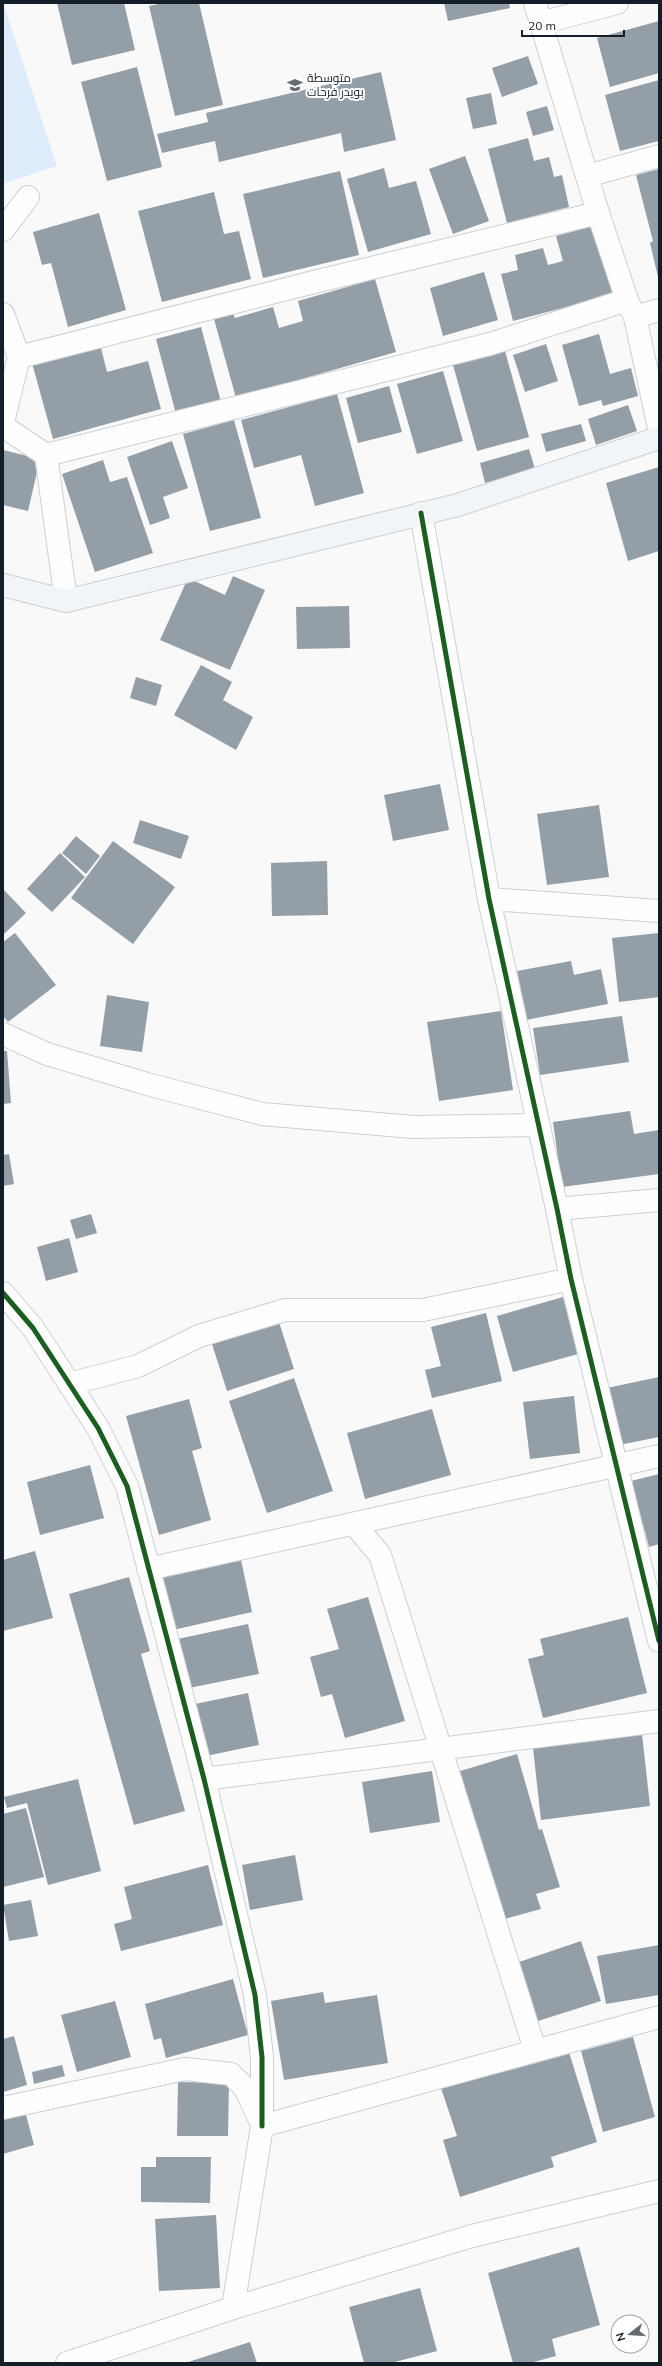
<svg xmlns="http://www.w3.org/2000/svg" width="662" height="2366" viewBox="0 0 662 2366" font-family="Mulish,Cairo,sans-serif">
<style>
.green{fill:#deecfb}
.building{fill:#949ea6}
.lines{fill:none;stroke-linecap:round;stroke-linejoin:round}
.street-casing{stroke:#cbd0d5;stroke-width:24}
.secondary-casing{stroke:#cbd0d5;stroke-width:24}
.street{stroke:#fefefe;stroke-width:22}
.secondary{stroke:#f2f5f7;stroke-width:22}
.cycleway-casing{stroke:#fff;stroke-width:8}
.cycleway{stroke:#1b5e20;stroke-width:5}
.labels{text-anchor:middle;stroke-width:4;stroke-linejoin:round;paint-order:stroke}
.poi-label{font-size:12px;fill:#141e28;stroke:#fff;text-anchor:start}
</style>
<rect width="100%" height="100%" fill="#f9f9f9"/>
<path class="green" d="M3 3 57 166 3 184Z"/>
<g class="building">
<path d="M57 3H124L135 50 72 65Z"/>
<path d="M163 3H199L223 105 175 116 149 6Z"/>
<path d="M444 3H509L510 8 448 21Z"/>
<path d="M659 21V73L610 87 597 38Z"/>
<path d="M528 56 538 84 502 97 492 68Z"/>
<path d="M137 67 162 167 107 181 81 82Z"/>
<path d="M381 72 396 140 344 152 341 133 219 162 215 141 162 153 157 134 208 122 206 113Z"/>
<path d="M659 80V141L620 151 605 95Z"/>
<path d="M491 93 497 124 473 129 466 98Z"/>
<path d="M547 106 554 130 533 136 526 112Z"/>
<path d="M528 138 534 161 549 157 554 177 562 175 569 207 507 223 488 149Z"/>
<path d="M465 156 489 221 453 234 429 169Z"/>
<path d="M384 168 389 188 416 181 431 234 368 252 347 179Z"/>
<path d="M659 169V277H658L650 243 653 241 636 175Z"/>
<path d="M340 171 359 255 263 278 243 194Z"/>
<path d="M214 192 224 234 239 231 251 279 162 302 138 211Z"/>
<path d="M99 213 126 310 68 327 51 263 42 265 33 232Z"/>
<path d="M597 225 616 294 513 321 501 274 518 270 515 255 543 248 548 265 563 261 556 236Z"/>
<path d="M484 272 498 320 443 336 430 288Z"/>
<path d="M375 279 396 352 236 398 214 319 233 314 235 318 273 307 279 328 303 321 298 301Z"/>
<path d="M201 327 221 402 176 414 156 339Z"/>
<path d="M599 334 610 374 631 368 638 396 603 406 601 400 579 406 562 345Z"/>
<path d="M100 344 107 372 148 361 161 409 53 439 32 363Z"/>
<path d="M546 344 558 381 525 392 513 355Z"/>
<path d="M505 351 529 437 477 451 453 365Z"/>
<path d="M443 371 463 441 417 454 397 384Z"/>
<path d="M389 386 402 432 358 443 346 398Z"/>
<path d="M337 394 364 493 315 506 301 455 254 468 241 420Z"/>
<path d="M628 405 637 431 596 445 588 419Z"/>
<path d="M234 420 261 518 210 531 183 434Z"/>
<path d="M581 424 586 441 546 452 541 434Z"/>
<path d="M172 441 188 488 163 497 170 518 150 525 127 457Z"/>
<path d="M529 449 535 469 485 483 480 463Z"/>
<path d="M3 450 40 459 28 511 3 505Z"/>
<path d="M103 460 110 482 127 477 153 553 95 572 62 474Z"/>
<path d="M659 467V551L628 561 606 483Z"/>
<path d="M233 576 265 590 230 670 160 640 188 578 225 595Z"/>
<path d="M349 606 350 648 297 649 296 607Z"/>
<path d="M201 665 232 682 223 700 253 717 236 750 174 715Z"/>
<path d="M136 677 162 685 156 706 130 698Z"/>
<path d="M440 784 449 830 393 841 384 795Z"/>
<path d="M599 805 609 877 547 885 537 814Z"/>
<path d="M140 820 189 836 181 859 133 843Z"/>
<path d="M76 836 100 856 86 874 62 853Z"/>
<path d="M113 841 175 887 133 944 71 898Z"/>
<path d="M60 853 85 877 52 912 27 889Z"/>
<path d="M327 861 328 915 272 916 271 863Z"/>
<path d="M3 889 26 913 3 935Z"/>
<path d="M15 933 56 985 8 1022 3 1016V942Z"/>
<path d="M659 933V997L619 1002 612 938Z"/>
<path d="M571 961 574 975 601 969 608 1004 526 1020 517 971Z"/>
<path d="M107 995 149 1002 142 1052 100 1046Z"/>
<path d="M501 1011 513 1090 439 1101 427 1022Z"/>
<path d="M622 1016 629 1062 540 1075 533 1028Z"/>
<path d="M3 1051H7L11 1103 3 1104Z"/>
<path d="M630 1111 634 1134 659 1130V1174L562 1187 553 1122Z"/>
<path d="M9 1154 14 1184 3 1186V1155Z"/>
<path d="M91 1214 97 1233 76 1239 70 1220Z"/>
<path d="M69 1238 78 1272 46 1281 37 1247Z"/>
<path d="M563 1297 578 1354 513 1372 497 1316Z"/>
<path d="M486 1313 502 1381 432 1398 425 1370 441 1366 431 1327Z"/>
<path d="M278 1319 294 1369 227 1391 211 1341Z"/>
<path d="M659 1377V1437L619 1445 607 1388Z"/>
<path d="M294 1378 333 1491 267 1513 229 1401Z"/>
<path d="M574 1396 580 1453 530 1459 523 1402Z"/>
<path d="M189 1399 202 1448 192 1451 211 1520 159 1535 126 1416Z"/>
<path d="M432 1409 451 1475 365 1499 347 1433Z"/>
<path d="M90 1465 104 1518 40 1535 27 1482Z"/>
<path d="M659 1474V1544L649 1547 631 1481Z"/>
<path d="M35 1551 53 1618 3 1631V1560Z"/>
<path d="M240 1555 252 1612 173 1630 161 1572Z"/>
<path d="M129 1577 150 1651 141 1654 185 1811 134 1825 69 1594Z"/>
<path d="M368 1597 405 1721 345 1738 332 1694 321 1697 310 1657 339 1649 327 1609Z"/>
<path d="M628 1617 647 1693 543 1718 528 1659 544 1655 540 1639Z"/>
<path d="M248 1624 259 1674 184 1689 173 1640Z"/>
<path d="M248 1693 259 1745 206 1756 195 1704Z"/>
<path d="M642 1734 650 1806 541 1820 533 1748Z"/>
<path d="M517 1754 539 1830 542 1829 560 1887 536 1894 541 1909 501 1920 457 1772Z"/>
<path d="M432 1771 440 1822 370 1833 362 1782Z"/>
<path d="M78 1779 101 1871 48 1885 27 1803 7 1808 4 1797Z"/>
<path d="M26 1808 44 1877 3 1887V1814Z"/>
<path d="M295 1855 303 1900 250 1910 242 1865Z"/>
<path d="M208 1865 223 1925 121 1951 114 1924 132 1919 124 1887Z"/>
<path d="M31 1900 38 1936 9 1941 3 1905Z"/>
<path d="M581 1941 601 2001 538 2021 519 1962Z"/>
<path d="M659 1945V1995L606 2004 597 1956Z"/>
<path d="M233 1979 248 2035 166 2058 161 2038 154 2040 145 2004Z"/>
<path d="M323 1992 325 2003 377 1995 388 2063 284 2080 271 2001Z"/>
<path d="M115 2001 131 2057 77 2072 61 2015Z"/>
<path d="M14 2036 27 2085 3 2092V2039Z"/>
<path d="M633 2037 655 2117 603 2132 581 2051Z"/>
<path d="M568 2049 597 2142 551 2157 554 2167 460 2197 443 2140 457 2136 441 2088Z"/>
<path d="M62 2065 65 2076 34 2084 32 2072Z"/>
<path d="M178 2082 229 2083 228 2136H177Z"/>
<path d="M25 2111 34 2145 3 2154V2117Z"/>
<path d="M156 2157H211L210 2203 141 2202V2167H156Z"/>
<path d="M216 2215 220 2288 159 2291 155 2219Z"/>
<path d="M579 2247 600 2325 552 2339 556 2356 530 2363H513L488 2273Z"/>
<path d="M420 2288 437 2351 391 2363H364L349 2307Z"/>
<path d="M250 2342 257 2363H185Z"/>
</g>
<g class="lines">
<g class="street-casing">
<g id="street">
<path d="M535 3 598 213 627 300 635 317 659 428"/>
<path d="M540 23 617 3"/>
<path d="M587 176 659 156"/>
<path d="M3 230 28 197"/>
<path d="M3 314 19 357 3 422"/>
<path d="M635 317 659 310"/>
<path d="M19 357 310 283 598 213"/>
<path d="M3 426 46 455 490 344 627 300"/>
<path d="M46 455 66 601"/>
<path d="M421 513 489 899 557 1209 571 1279 659 1641"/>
<path d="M489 899 659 911"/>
<path d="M3 1034 47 1054 147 1084 262 1114 413 1127 538 1125"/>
<path d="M557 1209 659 1200"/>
<path d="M3 1293 33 1328 98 1428 127 1486 204 1779 255 1995 262 2057V2126"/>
<path d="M69 1384 138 1366 199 1336 285 1310H423L571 1279"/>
<path d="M355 1525 380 1555 535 2050"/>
<path d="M148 1569 659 1456"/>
<path d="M204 1779 659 1721"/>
<path d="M3 2108 185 2069 231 2074 245 2088 259 2118"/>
<path d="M233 2308 262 2126 659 2017"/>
<path d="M67 2363 233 2308 472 2236 659 2191"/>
</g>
</g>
<g class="secondary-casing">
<path id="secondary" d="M3 585 66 601 458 505 659 438"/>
</g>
<use href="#street" class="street"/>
<use href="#secondary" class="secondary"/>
<g class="cycleway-casing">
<g id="cycleway">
<path d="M421 513 489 899 557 1209 571 1279 659 1641"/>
<path d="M3 1293 33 1328 98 1428 127 1486 204 1779 255 1995 262 2057V2126"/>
</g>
</g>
<use href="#cycleway" class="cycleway"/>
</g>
<defs>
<g id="school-bare" transform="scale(1.2)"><path d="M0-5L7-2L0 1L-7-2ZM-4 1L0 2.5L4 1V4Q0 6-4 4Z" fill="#646b71" stroke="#fff" stroke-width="2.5" paint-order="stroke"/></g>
</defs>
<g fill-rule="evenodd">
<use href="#school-bare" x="295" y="85"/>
</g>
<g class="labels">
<g class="poi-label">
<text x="307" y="82">متوسطة<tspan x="307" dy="14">بويدر فرحات</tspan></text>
</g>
</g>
<rect width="662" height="2366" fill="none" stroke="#141e28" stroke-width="8"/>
<g transform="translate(630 2334) rotate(253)"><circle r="19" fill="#ffffff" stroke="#a1a5a9"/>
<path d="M0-3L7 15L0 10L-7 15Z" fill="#646b71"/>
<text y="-6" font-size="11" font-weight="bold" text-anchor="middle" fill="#141e28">N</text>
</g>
<path d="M522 30v6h102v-6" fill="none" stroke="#141e28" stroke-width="2"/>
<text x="528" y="30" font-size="12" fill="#141e28" stroke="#ffffff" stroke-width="3" paint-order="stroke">20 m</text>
</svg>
